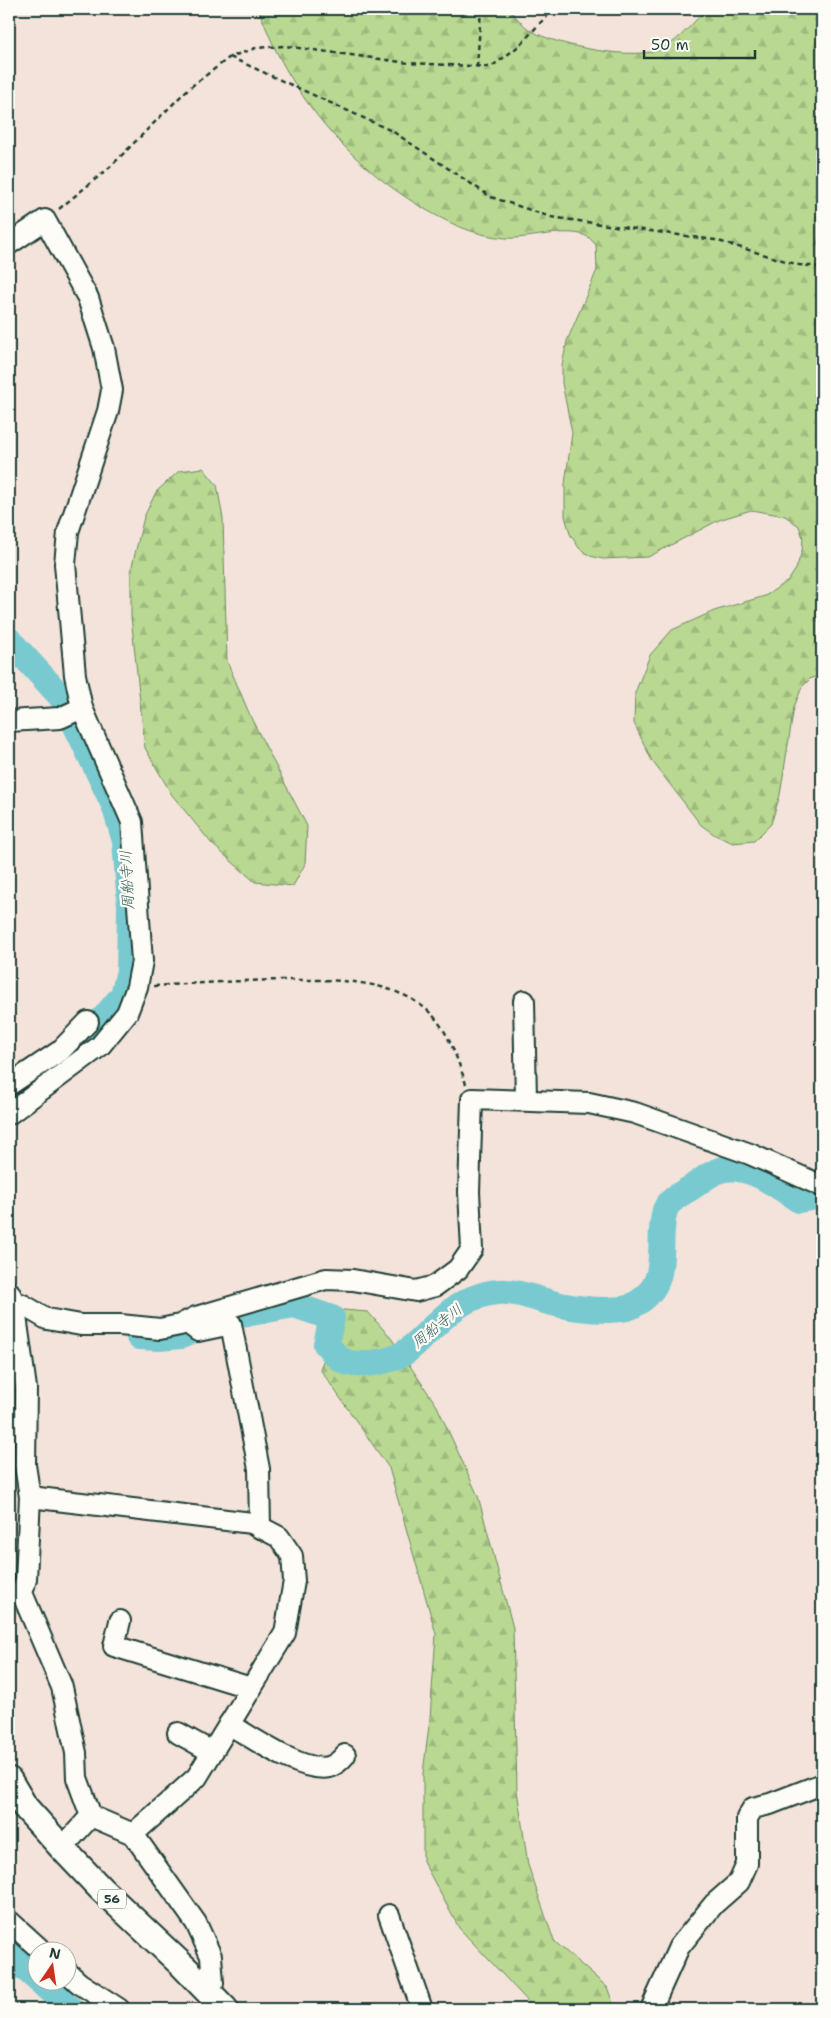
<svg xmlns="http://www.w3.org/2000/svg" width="831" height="2018" viewBox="0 0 831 2018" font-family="'Shantell Sans','Klee One',sans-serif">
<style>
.forest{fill:url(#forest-firs);stroke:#6c8a62}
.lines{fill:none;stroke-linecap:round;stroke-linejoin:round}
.river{stroke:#79cad0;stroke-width:26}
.minor-casing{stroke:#1f3d34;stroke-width:24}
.major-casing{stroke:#1f3d34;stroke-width:29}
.path{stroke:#1f3d34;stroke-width:2.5;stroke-dasharray:5 4;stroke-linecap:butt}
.minor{stroke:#fdfcf7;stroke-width:20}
.major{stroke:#fdfcf7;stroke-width:25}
.labels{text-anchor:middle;stroke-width:4.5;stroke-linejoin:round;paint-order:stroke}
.shield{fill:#fdfcf7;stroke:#62766e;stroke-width:1}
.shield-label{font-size:12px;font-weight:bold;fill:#1f3d34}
.water-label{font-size:15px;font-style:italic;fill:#36605b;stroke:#fdfcf7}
</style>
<defs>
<pattern id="forest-firs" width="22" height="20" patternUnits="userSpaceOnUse" patternTransform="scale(1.25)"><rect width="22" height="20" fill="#b9d891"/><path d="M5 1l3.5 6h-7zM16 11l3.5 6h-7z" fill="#9fba7e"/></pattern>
</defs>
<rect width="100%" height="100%" fill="#f4e3da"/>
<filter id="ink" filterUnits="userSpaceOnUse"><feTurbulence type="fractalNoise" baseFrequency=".02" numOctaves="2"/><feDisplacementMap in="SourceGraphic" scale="10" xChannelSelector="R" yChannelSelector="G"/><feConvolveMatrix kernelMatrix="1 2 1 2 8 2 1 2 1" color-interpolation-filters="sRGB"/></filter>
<g filter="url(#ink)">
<g class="forest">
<path d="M258 9H508C515 15 522 25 530 30 555 46 638 62 664 48 680 39 694 22 706 9H822V676L811 678 802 687 794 707 780 795 771 824 754 841 733 843 715 835 701 825 652 761 634 723 635 693 650 655 672 630 714 611 765 596 788 581 796 569 802 551 803 538 799 526 785 516 751 510 719 520 648 557 603 559 590 556 579 548 570 534 565 516V484L572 433 562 383V365L567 341 597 270 596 245C594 243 591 239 588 237 569 226 527 240 505 238 472 235 446 222 418 205 361 170 315 122 283 64 273 47 266 27 258 9Z"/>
<path d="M203 468 217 485 223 519 227 661 252 720 307 826 305 864 293 886 255 882 212 844 172 795 145 748 131 617V570L144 517 156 492 179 471Z"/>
<path d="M343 1310 368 1312 391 1338 437 1406 478 1496 513 1628 517 1790 528 1865 554 1941 607 1987 615 2009H535L459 1928 423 1861V1773L430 1718 436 1634 389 1468 320 1369Z"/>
</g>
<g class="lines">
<g class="river">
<path d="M9 640 63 699 114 805 125 841 130 906 129 971 123 995 73 1055 9 1101"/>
<path d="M139 1337 159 1338 181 1336 209 1324 240 1315 294 1305 332 1318 326 1344C331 1349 336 1357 342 1360 357 1369 394 1361 407 1351 431 1332 448 1306 479 1296 508 1286 525 1296 552 1303 571 1308 589 1310 608 1310 617 1309 627 1310 634 1305 674 1283 655 1245 665 1210 669 1200 682 1193 691 1188 700 1182 710 1173 720 1170 748 1162 777 1186 799 1200L822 1196"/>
<path d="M9 1954 71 2009"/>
</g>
<g class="minor-casing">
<g id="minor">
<path d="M9 244 45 220 88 298 104 348 112 390 108 411 68 532 65 564 75 675 82 708 132 822 142 961 137 987 127 1013 100 1046 9 1114"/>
<path d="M9 721 60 718 82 708"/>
<path d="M524 1001 526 1099"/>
<path d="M12 1083 60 1051 88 1022"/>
<path d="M9 1292 14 1302 26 1388 25 1465 30 1497 26 1579 22 1593 62 1687 76 1753 77 1778 91 1816 133 1834 196 1923 211 1956 213 1983 206 1989"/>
<path d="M14 1302 23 1305 47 1319 81 1325H120L160 1329 180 1325 196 1317 326 1279 353 1280 416 1291 435 1286 458 1269 472 1249 469 1192 472 1099 589 1103 635 1113 750 1154 822 1186"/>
<path d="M186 1322 198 1331 231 1324 259 1469 260 1528"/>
<path d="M30 1497 252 1523 279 1537 292 1556 294 1581 285 1633 197 1777 133 1834"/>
<path d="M120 1621 114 1646 251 1688"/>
<path d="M229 1724C253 1738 302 1773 329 1767 335 1765 341 1760 345 1755"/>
<path d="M178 1733 212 1752"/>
<path d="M62 1848 91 1816"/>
<path d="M389 1915 422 2009"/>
<path d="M9 1921 41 1950"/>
<path d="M68 1973 79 1983 119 2009"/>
<path d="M651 2009 679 1947 714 1904 739 1882 747 1864V1818L753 1808 770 1804 822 1784"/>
</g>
</g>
<g class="major-casing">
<path id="major" d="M9 1780 25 1807 62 1848 101 1889 184 1967 225 2009"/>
</g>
<g class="path">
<path d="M230 57 392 131 491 197 551 217 715 240 799 265 822 267"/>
<path d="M477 67 481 9"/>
<path d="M59 209 109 168 188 89 230 57 256 48 285 46 409 63 491 67 519 46 553 9"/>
<path d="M154 986C200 983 247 980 294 980 338 980 385 979 422 1006 447 1024 456 1056 466 1084"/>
</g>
<use href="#minor" class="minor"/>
<use href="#major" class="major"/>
</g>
</g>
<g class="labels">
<rect class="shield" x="98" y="1889.5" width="28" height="19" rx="4"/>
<g class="shield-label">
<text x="112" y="1903">56</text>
</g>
<g class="water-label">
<text transform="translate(127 880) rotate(-93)" y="5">周船寺川</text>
<text transform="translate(437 1326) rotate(-39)" y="5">周船寺川</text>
</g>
</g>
<rect width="831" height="2018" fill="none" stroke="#fdfcf7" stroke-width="30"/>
<rect x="15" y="15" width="801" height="1988" fill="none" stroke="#1f3d34" stroke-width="2" filter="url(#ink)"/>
<g transform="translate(52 1966) rotate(13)"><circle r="24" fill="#fdfcf7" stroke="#a4b0a9"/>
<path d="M0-4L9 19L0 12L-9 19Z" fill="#c8321e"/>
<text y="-8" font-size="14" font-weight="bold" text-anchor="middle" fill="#1f3d34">N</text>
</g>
<path d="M644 50v8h111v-8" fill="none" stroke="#1f3d34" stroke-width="2.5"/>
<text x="651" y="50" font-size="15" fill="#1f3d34" stroke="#fdfcf7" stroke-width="4" paint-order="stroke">50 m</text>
</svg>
